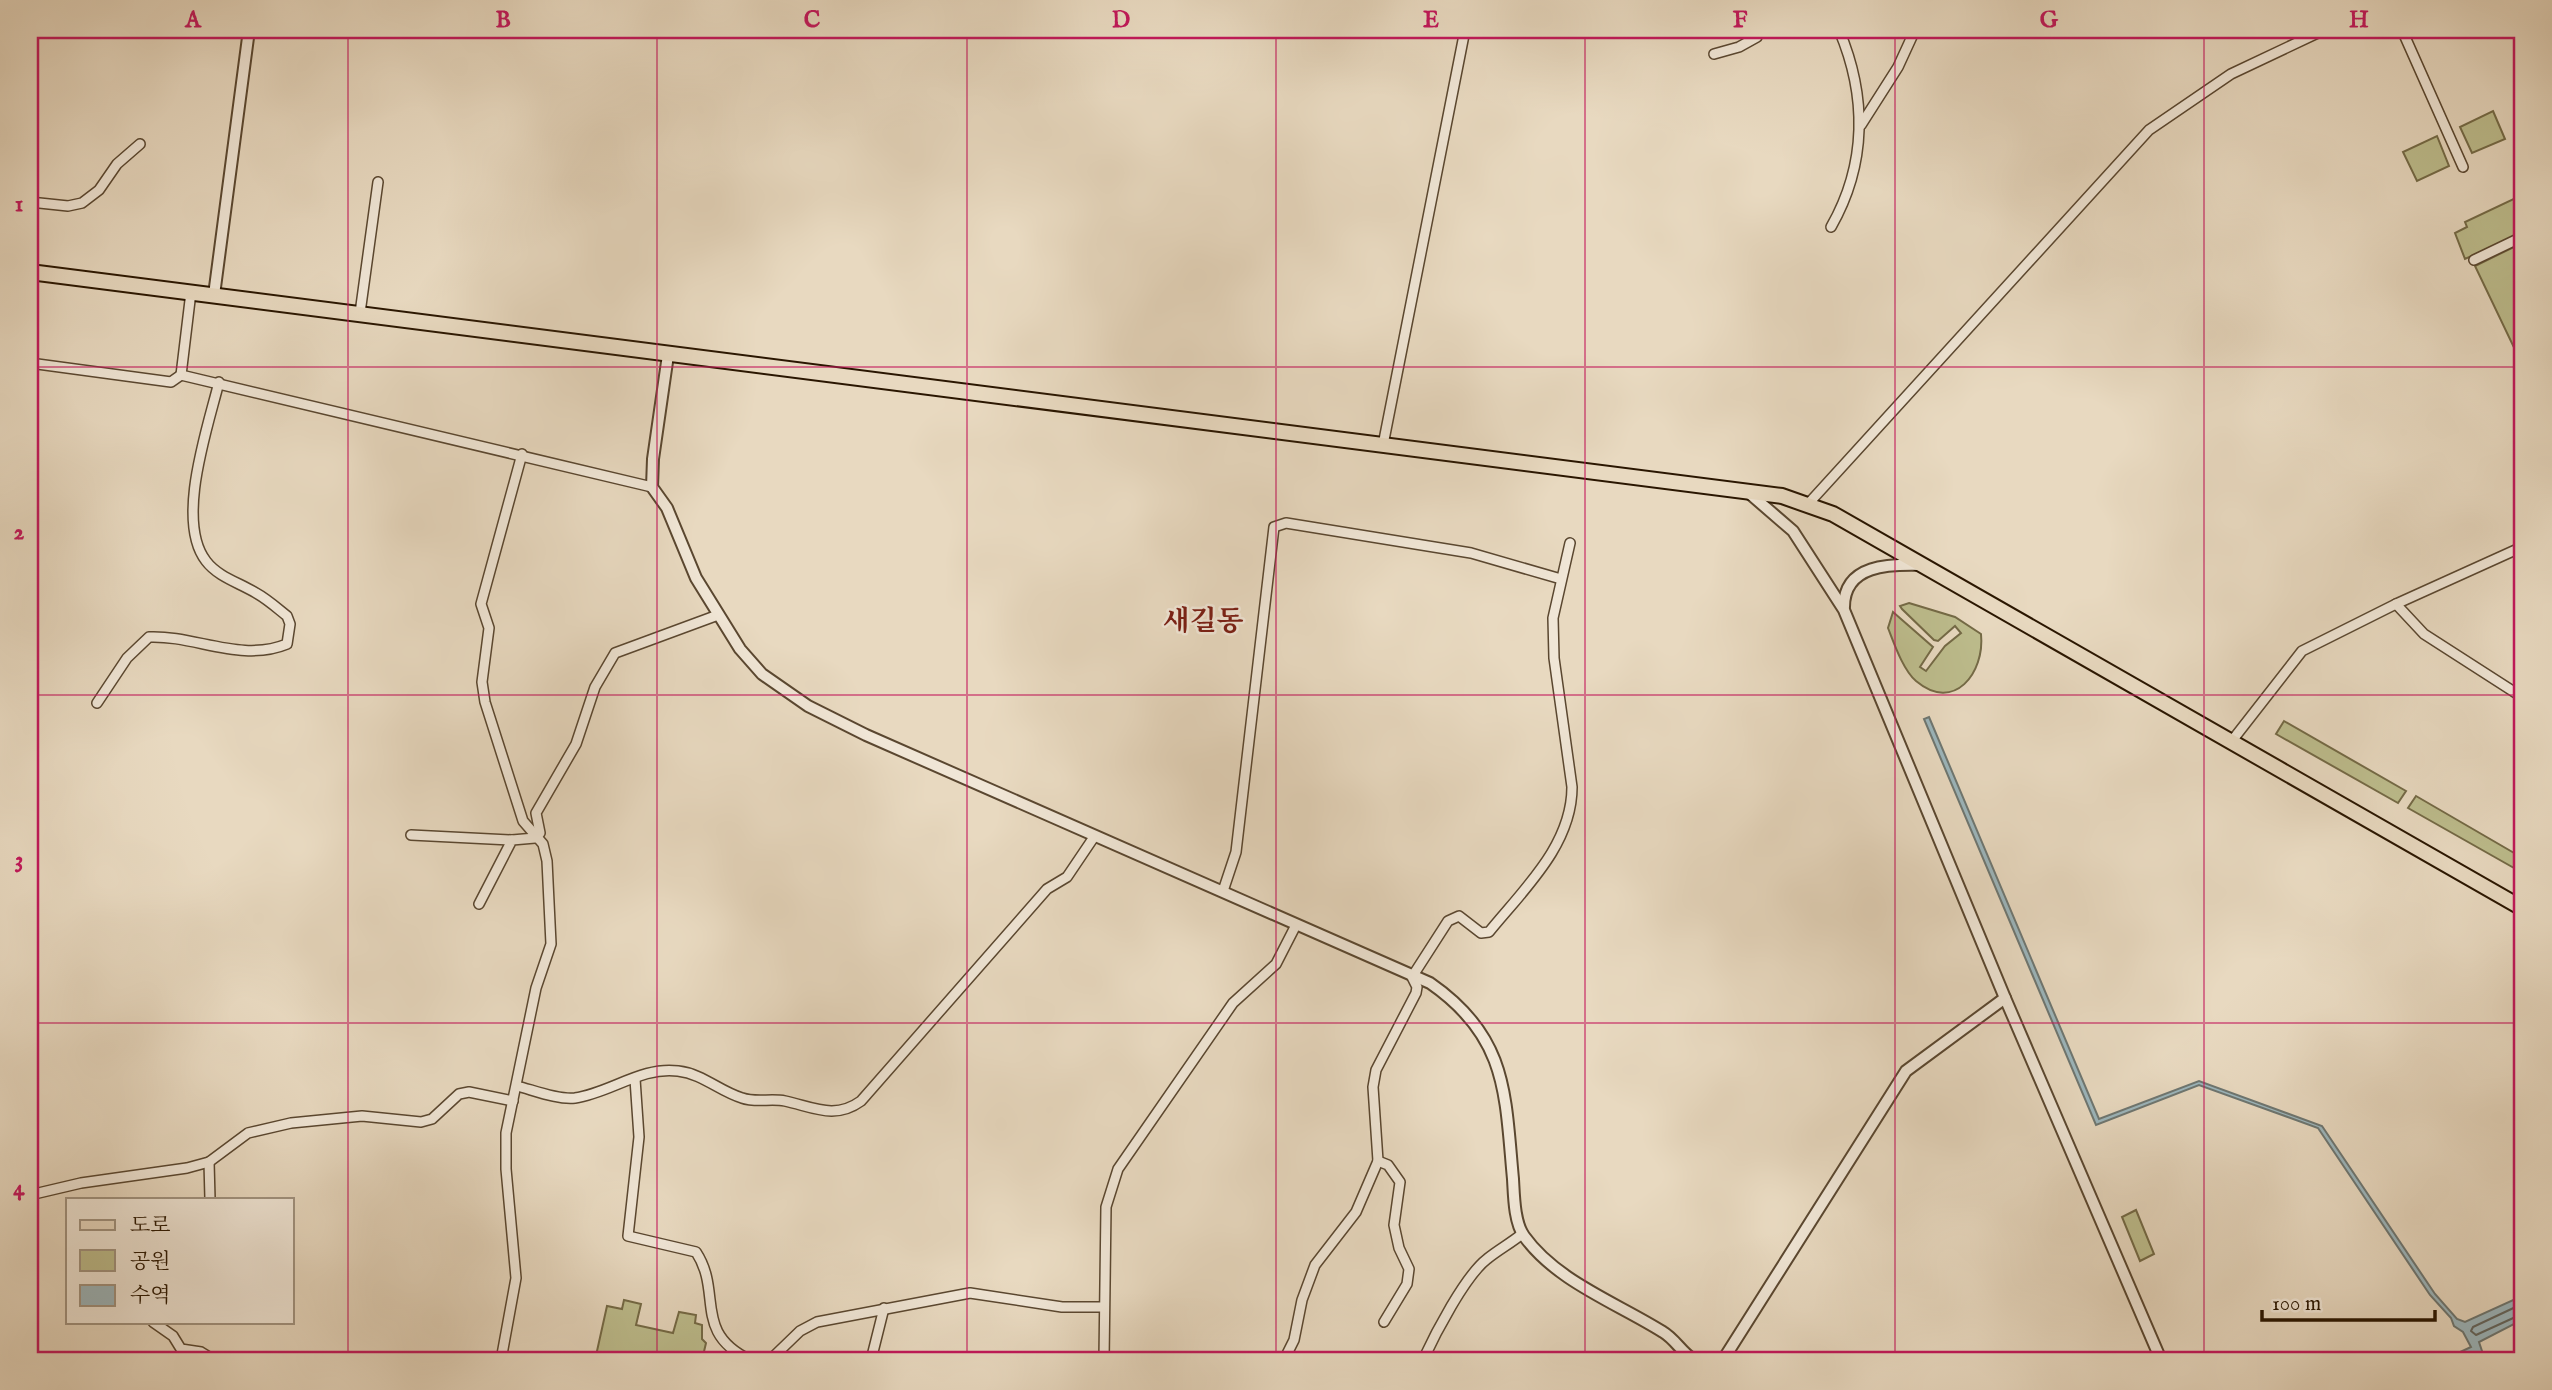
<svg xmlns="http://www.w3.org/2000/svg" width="2552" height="1390" viewBox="0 0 2552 1390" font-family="'IM FELL English','Noto Serif KR',serif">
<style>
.green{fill:#bdbd8d;stroke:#746a46;stroke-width:2}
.water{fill:#9cb7be;stroke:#6e7772;stroke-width:2}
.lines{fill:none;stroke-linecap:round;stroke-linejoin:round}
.shore{stroke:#63665f;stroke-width:2}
.minor-casing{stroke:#5a4730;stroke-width:12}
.tertiary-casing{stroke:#5a4730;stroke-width:14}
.primary-casing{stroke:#2a1600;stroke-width:18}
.minor{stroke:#f0e6d6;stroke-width:9}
.tertiary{stroke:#f0e6d6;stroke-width:10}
.primary{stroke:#e8d9c0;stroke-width:14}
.grid{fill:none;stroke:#c2185b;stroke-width:2;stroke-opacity:0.55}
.labels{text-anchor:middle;stroke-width:5;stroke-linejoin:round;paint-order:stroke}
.quarter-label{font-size:28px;font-weight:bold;fill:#7a1f14;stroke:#f0e6d6}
.neatline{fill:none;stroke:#c2185b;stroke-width:2.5}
.grid-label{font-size:23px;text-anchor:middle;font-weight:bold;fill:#c2185b}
</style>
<rect width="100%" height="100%" fill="#e8d9c0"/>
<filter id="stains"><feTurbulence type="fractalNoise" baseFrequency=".00286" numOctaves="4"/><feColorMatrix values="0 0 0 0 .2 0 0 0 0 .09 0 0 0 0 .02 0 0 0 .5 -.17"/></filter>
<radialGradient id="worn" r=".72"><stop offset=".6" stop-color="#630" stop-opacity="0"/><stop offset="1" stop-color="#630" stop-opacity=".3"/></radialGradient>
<g class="green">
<path d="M2493 111 2505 139 2472 153 2460 127Z"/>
<path d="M2437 136 2449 166 2417 181 2403 152Z"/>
<path d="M2522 195V233L2465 259 2455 233 2467 227 2465 222Z"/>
<path d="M2522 243V354L2518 356 2475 266Z"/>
<path d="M1909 603 1955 617 1981 634C1985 673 1954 713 1916 681 1903 670 1894 643 1888 628L1893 612 1933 647 1920 667 1926 671 1945 646 1961 633 1955 626 1938 641 1934 640 1902 609 1900 606Z"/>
<path d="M2284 721 2406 791 2398 803 2276 734Z"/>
<path d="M2416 796 2521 857 2514 868 2408 808Z"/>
<path d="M2136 1210 2154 1254 2140 1261 2122 1217Z"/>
<path d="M624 1300 641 1304 636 1325 673 1333 679 1312 696 1315 695 1323 702 1325V1339L706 1343 702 1360H595L607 1306 622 1309Z"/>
</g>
<path class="water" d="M1929 717 2099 1119 2199 1081 2322 1126 2435 1294 2457 1319 2465 1322 2522 1296V1320L2479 1342 2485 1360H2443L2471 1347 2463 1332 2454 1326 2451 1318 2430 1295 2318 1128 2199 1085 2096 1125 1924 719Z"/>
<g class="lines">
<path class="shore" d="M2522 1304 2473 1327 2471 1331 2476 1335 2522 1314"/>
<g class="minor-casing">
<g id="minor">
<path d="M2402 30 2463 167"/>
<path d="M1714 54 1739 47 1757 37 1759 30"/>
<path d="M1861 125 1898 67 1915 30"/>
<path d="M30 202 68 206 82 203 99 190 117 164 140 144"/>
<path d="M1831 227C1867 164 1867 96 1839 30"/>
<path d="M2474 260 2522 237"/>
<path d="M191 292 181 375 652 487"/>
<path d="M360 313 378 182"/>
<path d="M30 363 171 382 181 375"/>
<path d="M1383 445 1465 30"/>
<path d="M1809 503 2149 130 2231 74 2324 30"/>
<path d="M2396 604 2424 634 2522 697"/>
<path d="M97 703 127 658 149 637C195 635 241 663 287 644L290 624 287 616C277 608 267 599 256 593 240 583 218 577 206 561 175 521 208 427 219 382"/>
<path d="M2231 742 2302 651 2396 604 2522 547"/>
<path d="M411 835 512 840"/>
<path d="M1223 891 1236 852 1274 527 1286 523 1471 553 1561 579"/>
<path d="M479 904 512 840 535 838 540 833 536 813 576 744 595 687 615 653 718 615"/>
<path d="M635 1079 639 1137 628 1236 696 1252C723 1293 692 1332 750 1360"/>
<path d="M517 1086C533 1090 558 1100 575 1098 610 1093 642 1066 678 1071 703 1074 719 1091 742 1098 756 1103 771 1098 785 1101 813 1107 835 1120 861 1101L1047 889 1067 877 1094 837"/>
<path d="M1378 1161 1388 1165 1400 1182 1394 1225 1399 1248 1409 1269 1407 1284 1384 1322"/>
<path d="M209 1162 210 1199"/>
<path d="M30 1195 81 1183 187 1168 209 1162 248 1133 291 1123 362 1116 421 1122 432 1119 459 1094 469 1092 513 1101"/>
<path d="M153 1322 173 1336 181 1349 201 1352 214 1360"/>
<path d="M175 1360 189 1352"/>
<path d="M501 1360 516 1278 506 1169V1133L536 988 551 944 547 861 543 844 523 821 485 702 482 682 489 628 481 604 522 454"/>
<path d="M770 1360 800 1331 817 1322 970 1293 1062 1307H1104"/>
<path d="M871 1360 884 1308"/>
<path d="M1104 1360 1106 1207 1118 1169 1233 1003 1276 964 1296 925"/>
<path d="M1284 1360 1294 1340 1302 1300 1315 1265 1356 1212 1378 1161 1373 1087 1376 1070 1416 993 1417 987 1412 977 1448 921 1459 916 1481 933 1489 932C1524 889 1572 845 1572 787L1554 658 1553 618 1570 543"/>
<path d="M1423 1360C1435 1334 1465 1276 1487 1259 1498 1250 1511 1243 1522 1234"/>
</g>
</g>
<g class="tertiary-casing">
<g id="tertiary">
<path d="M214 295 249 30"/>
<path d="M668 355 653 459 652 487 667 508 696 578 740 649 762 674 808 706 866 735 1430 983C1508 1037 1505 1094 1513 1179 1514 1195 1514 1222 1524 1236 1556 1281 1617 1303 1663 1332 1675 1339 1682 1353 1694 1360"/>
<path d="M1749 493 1793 531 1844 610 2005 998 2161 1360"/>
<path d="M1844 607C1844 564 1890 564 1922 565"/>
<path d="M1723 1360 1906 1071 2005 998"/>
</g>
</g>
<g class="primary-casing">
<path id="primary" d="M30 272 1782 496 1833 514 2522 908"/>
</g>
<use href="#minor" class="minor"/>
<use href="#tertiary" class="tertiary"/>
<use href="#primary" class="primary"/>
</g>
<path class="grid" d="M348 30V1360M657 30V1360M967 30V1360M1276 30V1360M1585 30V1360M1895 30V1360M2204 30V1360M30 367H2522M30 695H2522M30 1023H2522"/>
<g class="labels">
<g class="quarter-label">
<text x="1203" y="630">새길동</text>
</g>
</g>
<rect width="2552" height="1390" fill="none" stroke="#e8d9c0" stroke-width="77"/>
<rect x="66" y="1198" width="228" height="126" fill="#f0e6d6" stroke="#a19380" stroke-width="2"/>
<rect x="80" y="1220" width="35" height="10" fill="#e8d9c0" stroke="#a19380" stroke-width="2"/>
<text x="130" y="1232" font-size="21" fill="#2a1600">도로</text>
<rect x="80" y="1250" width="35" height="21" fill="#bdbd8d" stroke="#a19380" stroke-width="2"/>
<text x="130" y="1268" font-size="21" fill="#2a1600">공원</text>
<rect x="80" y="1285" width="35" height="21" fill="#9cb7be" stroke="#a19380" stroke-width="2"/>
<text x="130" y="1302" font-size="21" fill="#2a1600">수역</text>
<path d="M2262 1310v10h173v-10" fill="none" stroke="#2a1600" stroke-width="3.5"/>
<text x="2272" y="1310" font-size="21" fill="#2a1600" stroke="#f0e6d6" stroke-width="5" paint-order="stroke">100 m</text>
<rect x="38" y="38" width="2476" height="1314" class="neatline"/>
<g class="grid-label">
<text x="193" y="27">A</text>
<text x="503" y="27">B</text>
<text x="812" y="27">C</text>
<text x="1121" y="27">D</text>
<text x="1431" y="27">E</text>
<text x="1740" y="27">F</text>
<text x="2049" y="27">G</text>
<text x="2359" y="27">H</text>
<text x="19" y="211">1</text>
<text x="19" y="539">2</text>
<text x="19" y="867">3</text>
<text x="19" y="1195">4</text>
</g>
<rect width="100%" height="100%" filter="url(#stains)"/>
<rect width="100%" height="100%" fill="url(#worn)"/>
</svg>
